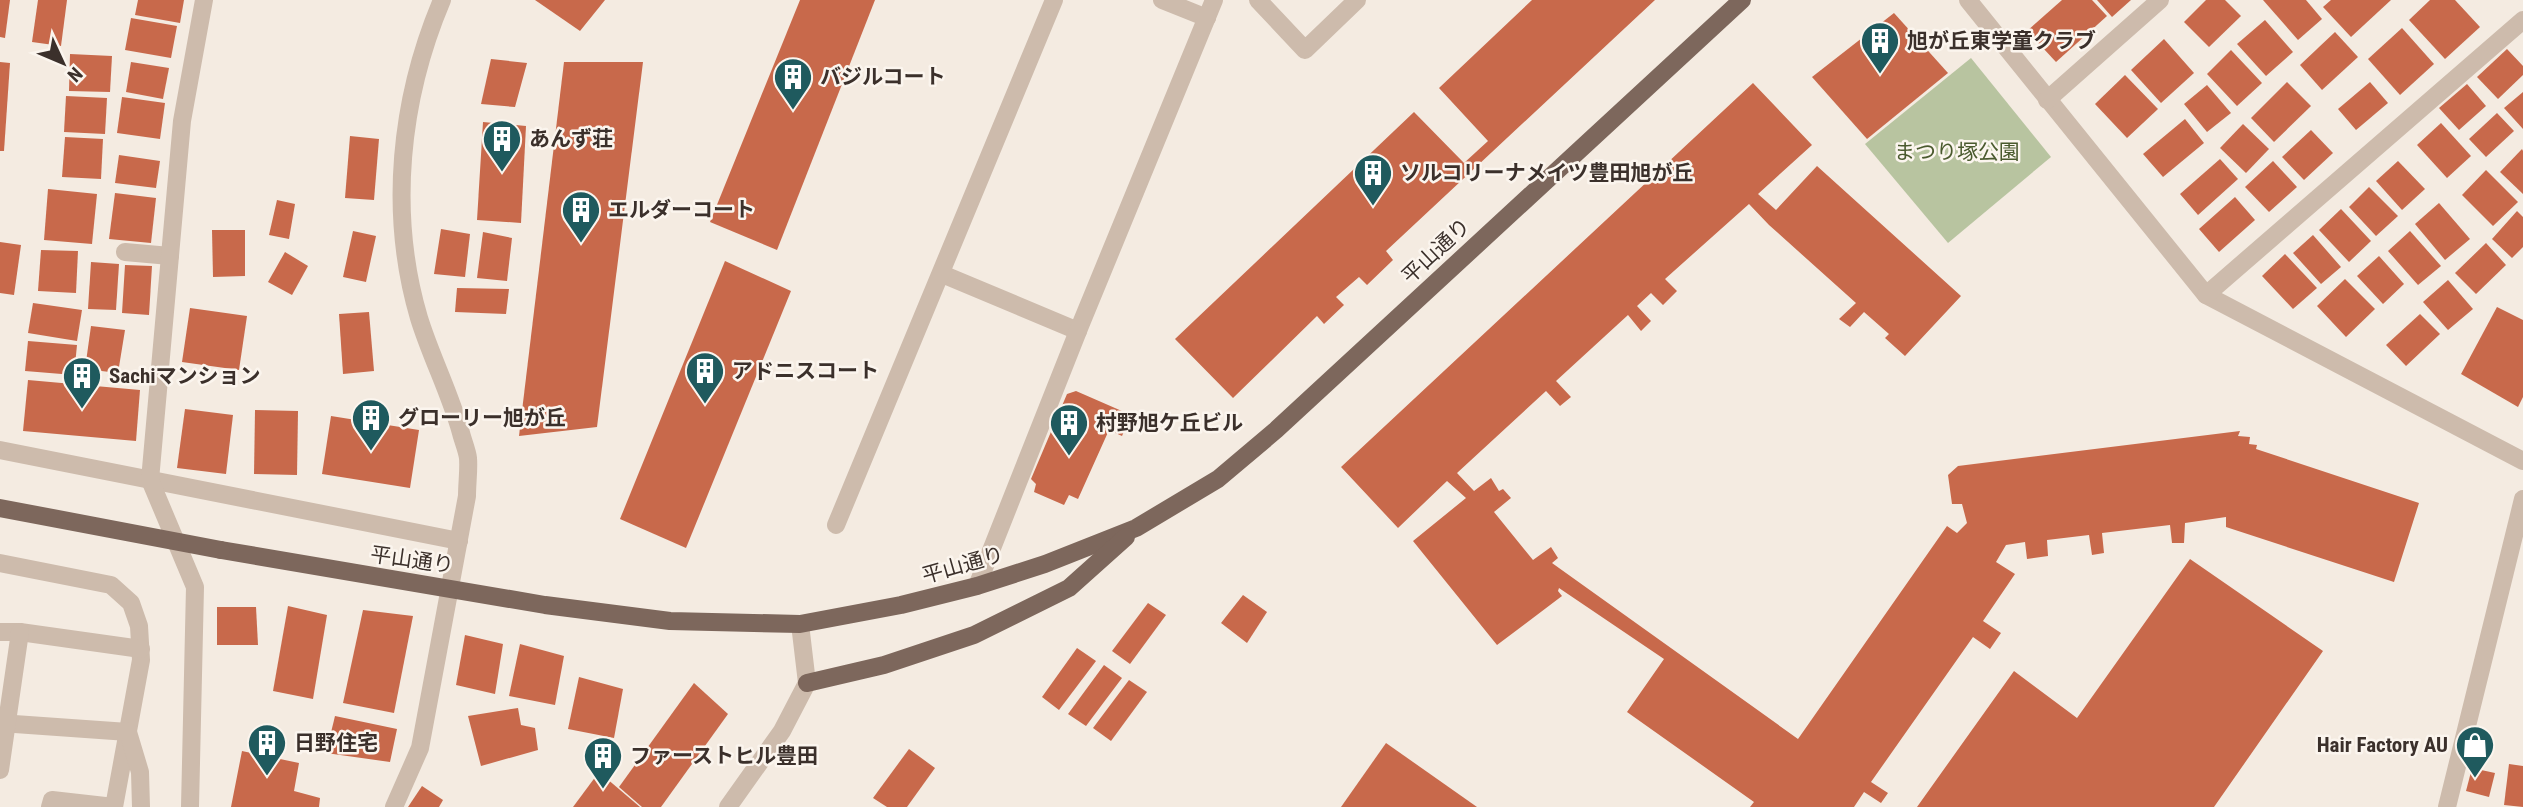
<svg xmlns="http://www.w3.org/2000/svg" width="2523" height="807" viewBox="0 0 2523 807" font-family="'Roboto Condensed','Noto Sans JP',sans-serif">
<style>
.green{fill:#b8c4a0}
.building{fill:#c8694b}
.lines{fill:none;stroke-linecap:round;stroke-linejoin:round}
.minor{stroke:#cdbbac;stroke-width:18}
.major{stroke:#7d675c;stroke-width:18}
.major-bridge{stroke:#7d675c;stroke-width:18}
.labels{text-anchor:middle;stroke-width:5;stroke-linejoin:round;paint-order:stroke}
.poi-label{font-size:21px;font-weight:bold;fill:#3b302b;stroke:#fbf5ee;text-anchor:start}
.park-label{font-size:21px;fill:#4a5a2e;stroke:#fbf5ee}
.street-label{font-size:21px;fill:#3b302b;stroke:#fbf5ee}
</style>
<rect width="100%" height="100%" fill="#f4ebe1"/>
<path class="green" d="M1971 58 2051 157 1948 243 1865 144Z"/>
<g class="building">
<path d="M0 0H10L5 38 0 37Z"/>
<path d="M38 0H67L61 46 32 42Z"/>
<path d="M138 0H184L180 23 135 15Z"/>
<path d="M535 0H605L580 31Z"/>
<path d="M800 0H875L777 250 710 222Z"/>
<path d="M1532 0H1655L1386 251 1393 260 1367 285 1359 277 1336 297 1344 305 1324 324 1317 316 1233 398 1175 339 1414 112 1464 163 1488 141 1439 88Z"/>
<path d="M2062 0H2092L2107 16 2056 62 2027 31Z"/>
<path d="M2097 0H2131L2112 17Z"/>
<path d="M2206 0H2225L2241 16 2209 47 2184 22Z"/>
<path d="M2263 0H2306L2322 19 2298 40Z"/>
<path d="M2331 0H2391L2351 37 2323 7Z"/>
<path d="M2430 0H2455L2480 27 2445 59 2409 20Z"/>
<path d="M1894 13 1948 73 1867 139 1812 77Z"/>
<path d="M131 18 177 26 171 58 125 50Z"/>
<path d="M2265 20 2293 52 2266 76 2237 44Z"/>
<path d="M2402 28 2434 64 2400 95 2368 59Z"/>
<path d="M2335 32 2358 57 2322 90 2300 65Z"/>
<path d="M2164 39 2194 73 2161 103 2131 70Z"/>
<path d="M2507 49 2523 66V75L2498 99 2477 77Z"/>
<path d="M2231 50 2262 83 2237 106 2207 74Z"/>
<path d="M70 54 112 56 110 92 69 91Z"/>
<path d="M491 59 527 63 515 107 481 104Z"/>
<path d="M0 62 10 63 4 151H0Z"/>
<path d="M131 62 169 68 163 99 126 92Z"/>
<path d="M564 62H643L597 427 519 436Z"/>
<path d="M2125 75 2158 109 2127 138 2095 104Z"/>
<path d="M2287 82 2311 106 2274 142 2251 118Z"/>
<path d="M2370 82 2388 103 2356 130 2338 109Z"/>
<path d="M1753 83 1812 145 1758 194 1776 210 1817 166 1961 296 1905 356 1885 338 1889 334 1864 312 1850 327 1839 319 1856 303 1769 225 1749 204 1665 279 1677 291 1663 305 1651 293 1637 306 1651 321 1641 331 1628 315 1556 381 1571 397 1560 406 1546 391 1457 473 1474 491 1491 478 1499 491 1503 489 1511 498 1494 512 1533 560 1551 547 1558 558 1552 563 1798 739 1947 526 1957 533 1967 523 1962 504H1952L1948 475 1958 466 2240 431 2238 436 2250 437 2249 444 2257 445 2256 449 2419 503 2394 582 2226 527V517L2185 523 2184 543H2172L2170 525 2102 533 2104 553 2092 555 2089 535 2047 540 2048 556 2027 559 2025 542 2006 545 1996 562 2015 574 1983 621 2001 633 1990 649 1973 637 1871 782 1888 793 1881 803 1864 792 1854 807H1750L1754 802 1627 712 1664 659 1559 588 1558 591 1562 596 1497 645 1413 541 1466 498 1447 481 1398 528 1341 467Z"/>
<path d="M2467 84 2486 106 2459 130 2439 108Z"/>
<path d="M2207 85 2231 113 2207 132 2184 104Z"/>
<path d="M2523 92V129L2504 108Z"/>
<path d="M66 96 107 98 105 134 64 132Z"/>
<path d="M122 97 165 103 160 139 117 133Z"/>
<path d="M2497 113 2514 131 2486 157 2469 139Z"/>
<path d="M2185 119 2204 143 2163 177 2143 154Z"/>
<path d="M483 122 526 126 521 223 477 220Z"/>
<path d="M2441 123 2471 156 2447 178 2417 145Z"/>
<path d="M2243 124 2269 149 2246 173 2220 148Z"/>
<path d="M2311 130 2333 153 2304 180 2282 157Z"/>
<path d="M350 136 379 139 374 200 345 198Z"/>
<path d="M65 137 103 139 101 179 62 177Z"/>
<path d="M2522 149 2523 151V194L2500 172Z"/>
<path d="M119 155 160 161 156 188 115 183Z"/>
<path d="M2220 159 2238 179 2198 215 2180 194Z"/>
<path d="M2273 161 2297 187 2269 212 2245 187Z"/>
<path d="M2398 161 2425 189 2402 210 2376 181Z"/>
<path d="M2486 170 2518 202 2493 226 2462 195Z"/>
<path d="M2369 187 2398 216 2376 236 2349 207Z"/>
<path d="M48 189 97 194 92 244 44 240Z"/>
<path d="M115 193 156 198 151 243 109 239Z"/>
<path d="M2235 197 2255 220 2219 252 2199 229Z"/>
<path d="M277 200 295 204 289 239 269 235Z"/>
<path d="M2439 203 2470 239 2445 260 2415 224Z"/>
<path d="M2341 209 2371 241 2349 262 2319 230Z"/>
<path d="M2517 211 2523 217V247L2512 258 2492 239Z"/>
<path d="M441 229 470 234 465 277 434 274Z"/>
<path d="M212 230H245V276L213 277Z"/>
<path d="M353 231 376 236 366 282 343 277Z"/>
<path d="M2410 231 2441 266 2418 285 2388 251Z"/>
<path d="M483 232 512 238 507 281 477 278Z"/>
<path d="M2313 235 2341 267 2321 284 2293 253Z"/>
<path d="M0 242 21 245 14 295 0 293Z"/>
<path d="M2486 243 2506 265 2476 294 2455 273Z"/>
<path d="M41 250 78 251 76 293 38 291Z"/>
<path d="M285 252 308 266 292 295 268 282Z"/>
<path d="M2285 254 2317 288 2293 309 2262 276Z"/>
<path d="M2379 256 2404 284 2383 304 2357 276Z"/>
<path d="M725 261 791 291 686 548 620 519Z"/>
<path d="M91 262 119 264 116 310 88 309Z"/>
<path d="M125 265 152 266 149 315 122 313Z"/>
<path d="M2345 279 2375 309 2346 337 2317 306Z"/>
<path d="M2448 280 2473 309 2448 330 2423 302Z"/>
<path d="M457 288 509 289 506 314 455 312Z"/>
<path d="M33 303 82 310 77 341 28 333Z"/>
<path d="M2497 307 2523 320V397L2518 407 2461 374Z"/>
<path d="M190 308 247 316 239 370 182 362Z"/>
<path d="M369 312 374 371 343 374 339 314Z"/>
<path d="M2420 314 2440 334 2406 366 2386 345Z"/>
<path d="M91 326 125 330 118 373 85 369Z"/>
<path d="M28 341 77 345 74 375 25 371Z"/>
<path d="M28 380 140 390 136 441 23 431Z"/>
<path d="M1076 391 1131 415 1122 436 1109 430 1078 499 1069 495 1064 505 1034 492 1036 484 1031 479 1067 394Z"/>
<path d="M185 409 233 415 226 474 177 468Z"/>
<path d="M255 410 298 411 297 475 254 474Z"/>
<path d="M331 416 419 430 410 488 322 474Z"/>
<path d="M2190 559 2323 651 2214 807H1917L2014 671 2077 718Z"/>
<path d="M1243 595 1267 612 1247 643 1221 623Z"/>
<path d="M1148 603 1166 615 1130 664 1112 651Z"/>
<path d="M288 606 327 615 313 699 273 691Z"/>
<path d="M217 607H256L258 645H217Z"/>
<path d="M363 610 413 616 394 713 343 703Z"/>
<path d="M465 635 503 644 495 694 456 685Z"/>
<path d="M520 644 564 656 555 705 509 696Z"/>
<path d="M1077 648 1096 661 1059 710 1042 697Z"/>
<path d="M1104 665 1122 678 1086 726 1068 714Z"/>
<path d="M579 677 623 689 614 738 568 729Z"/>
<path d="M1129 680 1147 692 1111 741 1093 728Z"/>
<path d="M694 683 728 714 661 807H642L619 787Z"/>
<path d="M518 708 521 725 535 728 538 750 481 766 468 716Z"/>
<path d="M335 716 397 729 390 762 326 753Z"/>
<path d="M1386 743 1477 807H1341Z"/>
<path d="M909 749 935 768 907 807H887L873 798Z"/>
<path d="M242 751 299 763 294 791 320 798 319 807H231Z"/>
<path d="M2509 764 2523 766V807L2504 805Z"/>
<path d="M2472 768 2495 773 2489 797 2466 791Z"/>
<path d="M599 772 640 807H573Z"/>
<path d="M422 786 443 800 439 807H408Z"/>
</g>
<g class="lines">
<g class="minor">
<path d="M1162 0 1207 18"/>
<path d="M1258 0 1305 50 1357 0"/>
<path d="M1968 0 2206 295 2523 461"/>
<path d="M2047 100 2160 0"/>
<path d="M125 252 170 256"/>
<path d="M942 274 1078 331"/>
<path d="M2206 295 2523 20"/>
<path d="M0 450 459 541"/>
<path d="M836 525 1054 0"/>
<path d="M0 563 111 585 131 603 139 626 141 660 114 807 52 800 50 807"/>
<path d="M977 586 1080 326 1214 0"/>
<path d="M0 632H20L141 649"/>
<path d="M0 723 128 732 140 772 141 807"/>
<path d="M0 770 20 632"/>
<path d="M190 807 195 587 150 480 182 121 204 0"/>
<path d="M394 807 420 748 467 496C467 483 469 470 468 458 467 450 463 441 461 433 450 393 431 357 419 318 388 213 400 99 442 0"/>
<path d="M728 807 782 731 807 683 800 624"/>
<path d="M2447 807 2523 499"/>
</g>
<g class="major">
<path d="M221 550 545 605 670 621 800 624 901 605 977 586 1045 564 1136 528 1218 479 1276 430 1742 0"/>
<path d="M807 683 884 665 974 635 1069 588 1126 537"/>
</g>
<path class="major-bridge" d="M0 508 221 550"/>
</g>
<defs>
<g id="building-pin" transform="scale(2.0125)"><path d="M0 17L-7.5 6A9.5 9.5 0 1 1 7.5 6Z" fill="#1f5a5e" stroke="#fbf5ee"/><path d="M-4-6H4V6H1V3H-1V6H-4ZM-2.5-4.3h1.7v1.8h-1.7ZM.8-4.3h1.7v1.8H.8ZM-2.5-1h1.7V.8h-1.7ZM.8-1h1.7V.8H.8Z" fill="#fff"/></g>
<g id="shop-pin" transform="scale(2.0125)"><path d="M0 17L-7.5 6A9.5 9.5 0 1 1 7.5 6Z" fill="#1f5a5e" stroke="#fbf5ee"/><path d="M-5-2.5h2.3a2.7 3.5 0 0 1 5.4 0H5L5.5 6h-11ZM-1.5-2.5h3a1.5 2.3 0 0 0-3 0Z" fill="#fff"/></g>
</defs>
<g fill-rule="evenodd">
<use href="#building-pin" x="1880" y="41"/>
<use href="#building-pin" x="793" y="77"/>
<use href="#building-pin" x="502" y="139"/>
<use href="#building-pin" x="1373" y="173"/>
<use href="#building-pin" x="581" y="210"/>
<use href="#building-pin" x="705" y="371"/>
<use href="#building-pin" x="82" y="376"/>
<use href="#building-pin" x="371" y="418"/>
<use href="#building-pin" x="1069" y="423"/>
<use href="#building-pin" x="267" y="743"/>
<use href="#shop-pin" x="2475" y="745"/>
<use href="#building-pin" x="603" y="756"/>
</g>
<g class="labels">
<g class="poi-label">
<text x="1907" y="48">旭が丘東学童クラブ</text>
<text x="820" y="84">バジルコート</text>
<text x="529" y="146">あんず荘</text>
<text x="1400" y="180">ソルコリーナメイツ豊田旭が丘</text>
<text x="608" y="217">エルダーコート</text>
<text x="732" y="378">アドニスコート</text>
<text x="109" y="383">Sachiマンション</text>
<text x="398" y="425">グローリー旭が丘</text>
<text x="1096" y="430">村野旭ケ丘ビル</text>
<text x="294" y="750">日野住宅</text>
<text x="2448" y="752" text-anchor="end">Hair Factory AU</text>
<text x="630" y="763">ファーストヒル豊田</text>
</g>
<g class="park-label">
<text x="1957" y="159">まつり塚公園</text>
</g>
<g class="street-label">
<text transform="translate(1436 251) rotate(-43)" y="7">平山通り</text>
<text transform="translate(412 560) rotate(8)" y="7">平山通り</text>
<text transform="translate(963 565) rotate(-16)" y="7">平山通り</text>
</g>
</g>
<g transform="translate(63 63) rotate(134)" stroke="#fbf5ee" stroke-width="5" paint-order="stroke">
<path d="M0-5L12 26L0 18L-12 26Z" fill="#3b302b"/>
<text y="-10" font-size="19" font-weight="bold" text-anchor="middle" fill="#3b302b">N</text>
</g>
</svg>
